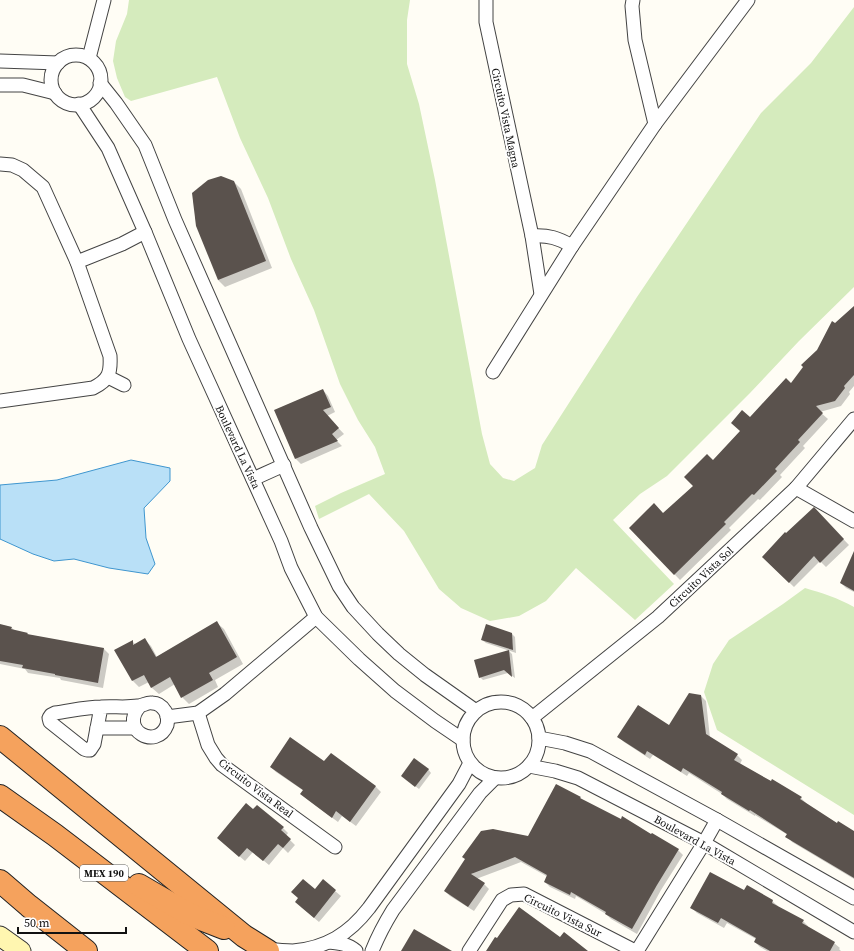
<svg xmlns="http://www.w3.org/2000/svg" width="854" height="951" viewBox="0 0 854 951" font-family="'Source Serif 4',serif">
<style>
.green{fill:#d5ebbd}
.water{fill:#b9e0f7;stroke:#3f96cf}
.shadow{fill:#0003}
.building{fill:#5a524d}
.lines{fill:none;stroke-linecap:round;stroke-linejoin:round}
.street-casing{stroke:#444;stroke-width:15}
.secondary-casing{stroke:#333;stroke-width:21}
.highway-casing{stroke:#222;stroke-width:24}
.street{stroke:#fff;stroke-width:13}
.secondary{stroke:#fff6b0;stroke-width:19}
.highway{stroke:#f5a25d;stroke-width:22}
.labels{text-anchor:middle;stroke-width:4;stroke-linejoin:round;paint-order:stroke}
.shield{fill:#fff;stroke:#585858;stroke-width:1}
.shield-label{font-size:10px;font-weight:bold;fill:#111}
.street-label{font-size:11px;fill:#111;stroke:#fff}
</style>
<rect width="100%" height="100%" fill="#fffdf5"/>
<g class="green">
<path d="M129 0H410L407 20V64L419 104 435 180 482 434 490 464 503 478 514 481 535 468 542 445 637 297 761 113 811 63 854 7V287L799 341 750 393 667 476 640 494 613 520 674 584 635 620 576 568 546 601 519 616 490 621 461 608 439 589 404 531 369 494 319 519 315 506 341 493 385 474 375 447 358 420 340 384 314 310 291 259 268 198 240 138 217 77 131 101 125 97 117 78 113 61 116 41 127 14Z"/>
<path d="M805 588C822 593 838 598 854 607V815L717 730 704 692 713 664 729 640 783 604Z"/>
</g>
<path class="water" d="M131 460 170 468V481L144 508 146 538 155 564 148 574 109 568 74 559 54 561 33 554 0 539V485L57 480Z"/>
<g class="shadow">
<path d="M234 182 241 189 272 268 225 287 218 280Z"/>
<path d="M854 307V386L849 392 850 394 841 406 820 412 828 419 803 446 805 448 780 475 782 477 760 500 758 499 729 528 731 530 680 580 630 528 663 514 695 486 713 461 741 432 750 419 791 384 818 350 835 325Z"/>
<path d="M323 390 328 396 335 412 327 416 344 434 336 440 342 446 301 464 296 459Z"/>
<path d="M814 509 849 545 826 567 820 561 794 587 763 557Z"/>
<path d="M854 554V592L846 588 841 583Z"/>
<path d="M217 623 224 629 243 664 215 680 218 687 189 704 182 697 175 684 159 694 152 688 149 682 139 687 133 681 132 641 136 645 145 640 151 646 157 657Z"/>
<path d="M0 625 12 628 15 631 27 633 29 635 104 649 109 654 103 688 61 680 60 678 28 673 25 669 0 664Z"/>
<path d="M512 634 515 637 516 653 486 643 482 640Z"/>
<path d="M509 651 512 654 515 678 508 673 483 680 480 677Z"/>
<path d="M701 696 706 701 710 738 737 755 742 760 740 764 801 798 806 803 805 804 838 824 854 832V879L792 842 787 836 788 835 755 815V816L727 799 722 794 689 773 687 776 653 755 650 759 624 742 619 737 669 727Z"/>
<path d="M331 754 376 787 381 792 356 826 342 816 338 822 307 799 302 794 304 791 276 772 271 767 325 763Z"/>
<path d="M428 769 431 773 419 789 406 779Z"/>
<path d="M557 785 580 798 583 801 678 850 683 855 661 890 637 934 611 919 606 914 576 896 575 899 550 887 545 882 548 877 521 862 476 879 484 884 489 889 474 911 450 896 445 891 529 837Z"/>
<path d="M257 806 283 828 288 833 286 836 295 845 288 853 283 848 269 865 253 852 245 861 224 843Z"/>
<path d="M323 881 341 896 319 922 301 907 299 898 315 891Z"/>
<path d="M744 891 772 901 778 906 777 907 803 921 808 926V927L834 943 840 948 839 949 841 951H767L760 947 755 942 756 939 727 923 724 928 697 913 691 907Z"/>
</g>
<g class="building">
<path d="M221 176 234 181 266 261 218 280 196 226 192 193 208 180Z"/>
<path d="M854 306V375L844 386 845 388 835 401 816 406 823 413 798 440 800 442 775 469 777 471 754 495 752 494 724 522 726 524 674 575 629 528 654 503 663 513 693 486 684 477 707 454 713 460 740 431 731 423 742 410 750 417 786 378 791 383 803 367 801 365 817 350 832 321 835 323Z"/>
<path d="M323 389 331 407 323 410 339 428 332 434 338 441 295 459 274 410Z"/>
<path d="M814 507 844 539 820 563 814 556 789 583 762 557 785 532 786 533Z"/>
<path d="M854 551V591L840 583Z"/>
<path d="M217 621 237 657 209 673 213 680 181 698 170 677 151 688 144 675 132 681 114 650 133 640V645L145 638 156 657Z"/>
<path d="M0 624 12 627 11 629 28 633 27 634 104 648 98 683 55 675V674L22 668 23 665 0 661Z"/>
<path d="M486 624 512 633 513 650 481 640Z"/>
<path d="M509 650 512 677 504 670 479 678 474 660Z"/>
<path d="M689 693 701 695 706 734 738 754 734 760 771 781 772 779 802 797 800 799 837 823 838 821 854 831V878L785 837 787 834 750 810 749 811 721 794 722 792 683 768 681 772 647 751 645 755 617 737 638 705 669 725Z"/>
<path d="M290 737 324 761 331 753 376 786 350 822 336 811 332 818 300 794 303 790 270 767Z"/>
<path d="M414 758 429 769 415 787 401 776Z"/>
<path d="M556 784 581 797 580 798 621 819 622 816 651 834 652 833 679 849 657 885 632 929 605 914 606 912 571 892 570 895 544 882 547 875 515 857 471 874 485 883 468 907 444 891 465 859 462 857 481 831 493 829 528 836Z"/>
<path d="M246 803 253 809 257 805 284 827 281 830 291 839 283 848 278 844 263 861 247 848 239 857 217 838Z"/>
<path d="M710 872 744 890 747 885 773 900 772 903 804 920 802 923 835 942 830 951H770L754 942 756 938 721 918 718 923 690 908Z"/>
<path d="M303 879 315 889 323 879 336 890 314 918 295 902 298 898 291 892Z"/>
<path d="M519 907 560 937 564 932 588 951H486L495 937 497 938Z"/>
<path d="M414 929 452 951H401Z"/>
</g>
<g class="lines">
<g class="street-casing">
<g id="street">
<path d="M486 0V22L532 236 541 294"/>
<path d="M633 0 632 6 635 40 655 124"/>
<circle cx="76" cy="80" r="25"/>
<path d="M89 58 104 0"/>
<path d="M0 61 58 63"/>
<path d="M100 83 116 103 145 145 175 220 311 528 339 586 353 607 378 634 399 654 425 675 476 711"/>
<path d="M0 85H23L55 93"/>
<path d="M79 104 108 148 145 232 189 339 281 541 291 568 316 617 359 659 395 691 435 721 463 740"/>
<path d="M0 164 12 165 23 170 43 187 77 262 110 356C111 373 109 380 93 388L0 401"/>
<path d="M532 236C549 235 558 238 572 246"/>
<path d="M77 262 122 244 145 232"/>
<path d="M493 372 572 246 655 124 748 0"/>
<path d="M108 377 124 385"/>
<path d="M253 479 284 465"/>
<path d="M796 488 854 521"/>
<circle cx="501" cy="740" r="38"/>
<path d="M101 707 94 744 90 750H87L84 749 50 722 49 718 51 715 55 713C70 711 86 707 101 707 113 706 125 708 138 706 143 706 147 702 152 703 157 703 162 706 165 711 168 715 168 720 167 725 157 751 118 730 140 706"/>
<path d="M198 713 208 745 216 758 222 765 335 847"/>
<path d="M167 717 198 713 225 694 316 617"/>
<path d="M532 718 658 617 796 488 854 419"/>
<path d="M97 728H135"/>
<path d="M539 738 565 743 590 751 717 820 854 898"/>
<path d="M529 766 555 771 578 778 704 843 854 932"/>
<path d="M329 942C340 943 348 944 356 951"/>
<path d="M266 949C275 950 284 951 293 951 326 948 349 934 369 908L459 784 470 763"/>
<path d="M372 951C378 936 385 923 393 910L480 793 495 778"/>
<path d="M469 951 502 900 511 895 524 894 635 951"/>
<path d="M637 951 704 843 717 820"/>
</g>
</g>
<g class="secondary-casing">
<path id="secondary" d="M0 936 21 951"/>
</g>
<g class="highway-casing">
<g id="highway">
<path d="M0 737 244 936 268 951"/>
<path d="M0 796 55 835 207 951"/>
<path d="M0 881 29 906 86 951"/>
<path d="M139 885 187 913 201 919 224 928"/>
</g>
</g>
<use href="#street" class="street"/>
<use href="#secondary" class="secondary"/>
<use href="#highway" class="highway"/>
</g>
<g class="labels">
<rect class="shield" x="80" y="865" width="48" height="16" rx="3"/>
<g class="shield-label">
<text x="104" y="877">MEX 190</text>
</g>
<g class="street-label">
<text transform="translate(506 118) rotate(78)" y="4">Circuito Vista Magna</text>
<text transform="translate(238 447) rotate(65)" y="4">Boulevard La Vista</text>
<text transform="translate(701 577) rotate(-43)" y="4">Circuito Vista Sol</text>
<text transform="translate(256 788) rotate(37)" y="4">Circuito Vista Real</text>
<text transform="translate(695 840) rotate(29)" y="4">Boulevard La Vista</text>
<text transform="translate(563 915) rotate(26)" y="4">Circuito Vista Sur</text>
</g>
</g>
<path d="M18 927v6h108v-6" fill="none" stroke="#111111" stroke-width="2"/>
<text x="24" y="927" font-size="12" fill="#111111" stroke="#ffffff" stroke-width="3" paint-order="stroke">50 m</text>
</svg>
